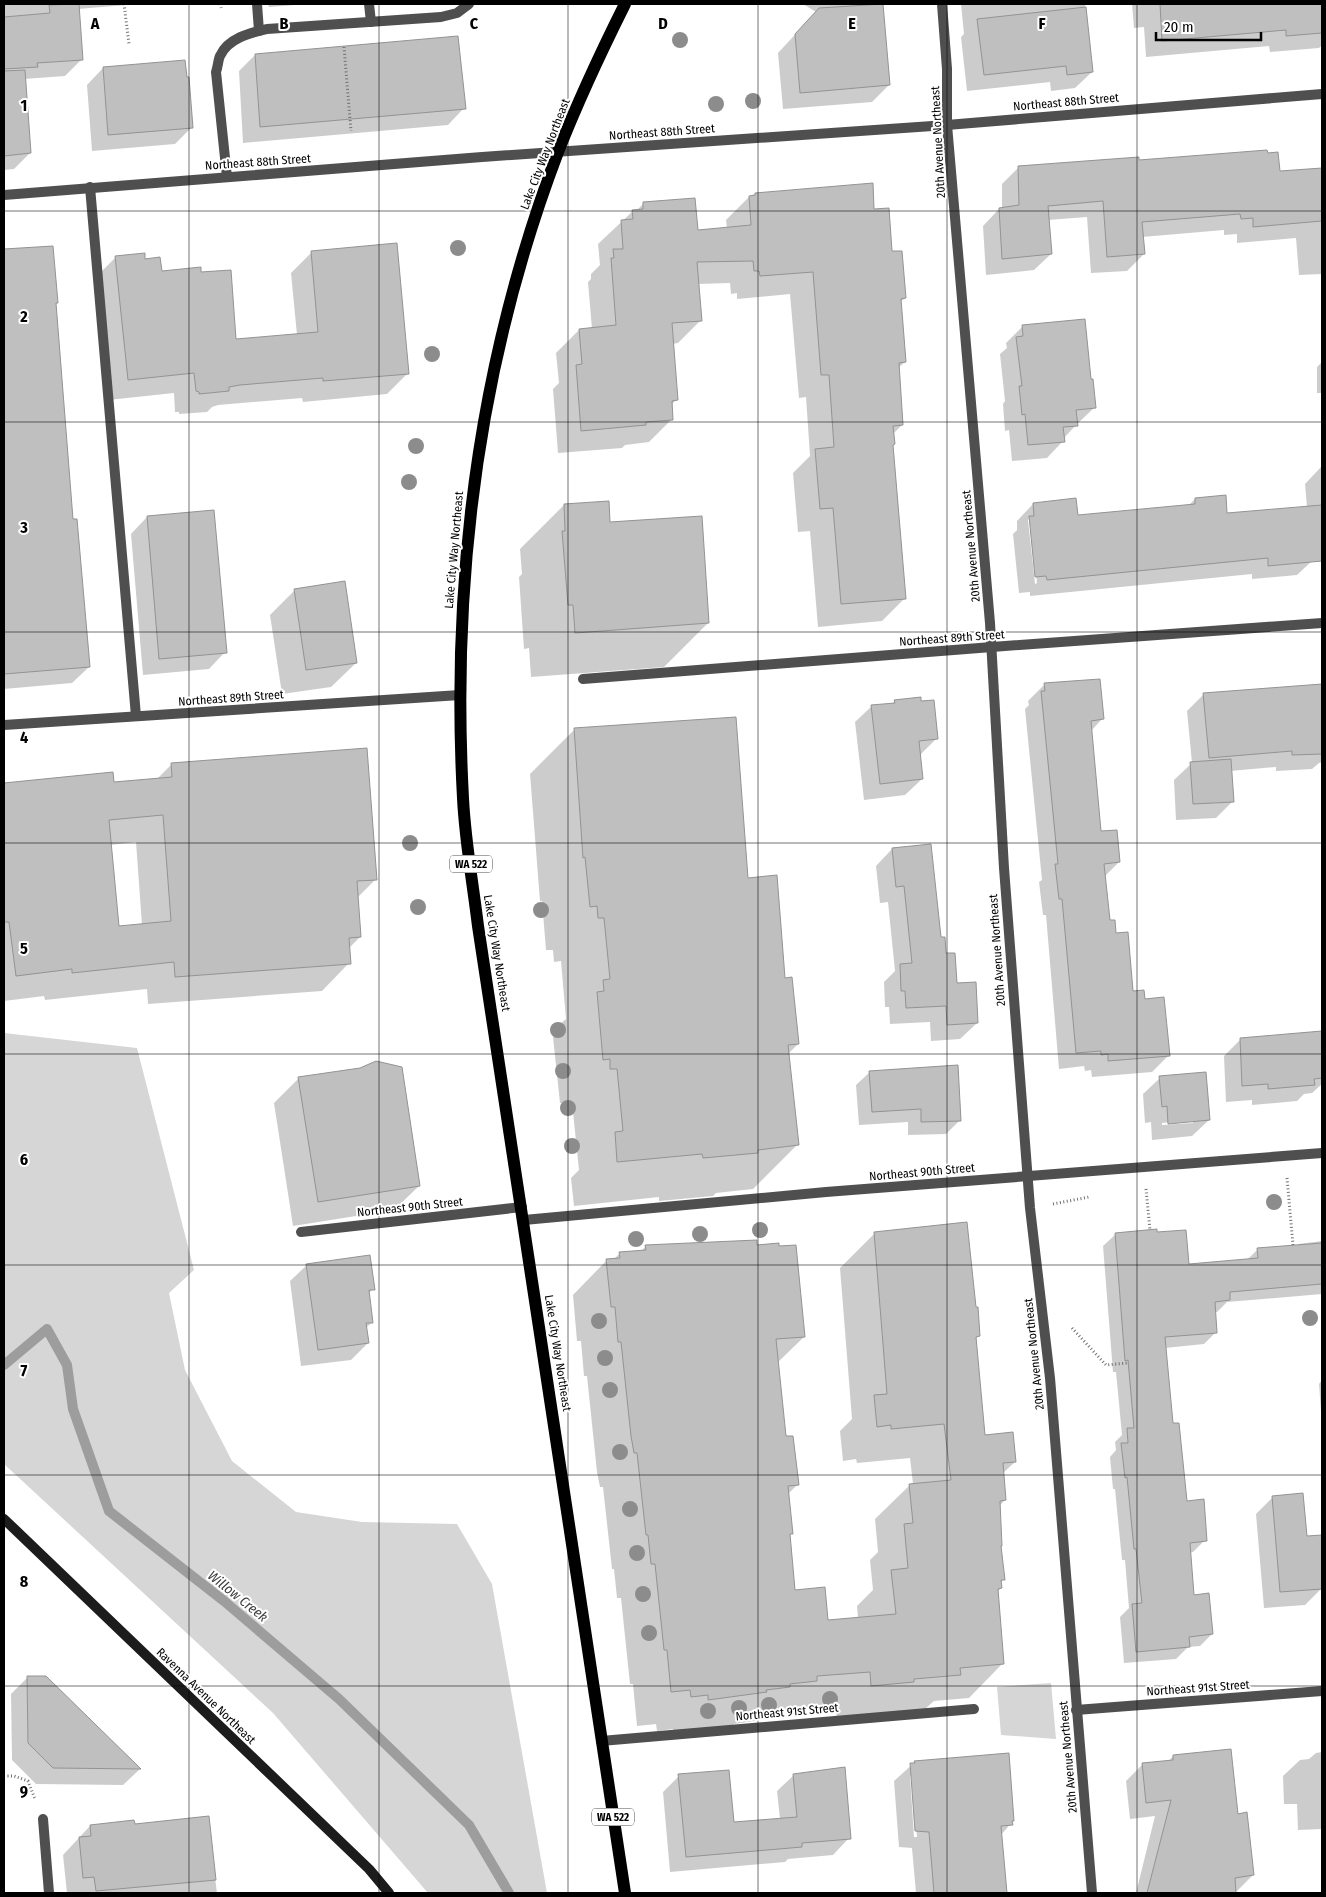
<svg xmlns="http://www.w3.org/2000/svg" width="1326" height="1897" viewBox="0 0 1326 1897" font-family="'Fira Sans Condensed',sans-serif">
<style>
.green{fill:#d6d6d6}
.shadow{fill:#0003;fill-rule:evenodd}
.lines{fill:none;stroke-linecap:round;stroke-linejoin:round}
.stream{stroke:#9d9d9d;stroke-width:10}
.building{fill:#bfbfbf;stroke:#939393;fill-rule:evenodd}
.path{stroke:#717171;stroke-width:3;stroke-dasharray:1 2.5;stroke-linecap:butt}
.service{stroke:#4f4f4f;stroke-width:10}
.minor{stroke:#4f4f4f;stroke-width:10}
.secondary{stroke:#1c1c1c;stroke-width:10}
.primary{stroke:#000;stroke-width:12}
.tree{fill:#8c8c8c}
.grid{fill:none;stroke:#000;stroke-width:1;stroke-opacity:0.55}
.labels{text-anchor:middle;stroke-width:4;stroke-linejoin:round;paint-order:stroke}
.shield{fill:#fff;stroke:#4c4c4c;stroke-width:1}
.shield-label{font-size:11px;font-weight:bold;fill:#000}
.street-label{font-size:12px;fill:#000;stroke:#fff}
.water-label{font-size:14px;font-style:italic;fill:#3e3e3e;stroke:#fff}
.grid-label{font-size:16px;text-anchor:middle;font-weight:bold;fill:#000;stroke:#fff;stroke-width:4;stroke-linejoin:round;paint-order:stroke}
</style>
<rect width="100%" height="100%" fill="#fff"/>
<g class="green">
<path d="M4 1033 137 1048 194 1270 169 1293 185 1370 232 1461 296 1512 362 1522 457 1524 492 1584 547 1893H428L273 1713 4 1464Z"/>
<path d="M1051 1683 1056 1739 1001 1735 997 1687Z"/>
</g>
<g class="shadow">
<path d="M4 4H138L78 9 82 59 65 76 24 79 30 153 14 169 4 170Z"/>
<path d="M268 4H308L269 7Z"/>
<path d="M803 4H882L889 85 872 102 783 109 778 53 816 12Z"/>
<path d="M961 4H1085L1092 72 1075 88 1051 91 1050 82 967 91 961 37 964 34Z"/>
<path d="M1132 4H1322V45L1319 48 1270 52 1269 46 1146 57 1144 27 1134 28Z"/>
<path d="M255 55 464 108 448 125 243 143 239 71Z"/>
<path d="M103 68 192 127 175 144 92 151 87 85Z"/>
<path d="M1138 161 1278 173 1322 169V274L1299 275 1296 238 1237 243V234L1224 235V230L1142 237 1144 254 1127 271 1091 273 1087 217 1048 220 1051 254 1034 270 986 275 983 226 999 209H1002V184L1019 167Z"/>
<path d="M755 194 873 210 891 253 905 298 900 302 905 362 898 368 902 425 893 434 891 446 905 598 882 621 818 627 810 531 798 532 793 473 810 456 806 397 799 398 790 294 737 299V293L731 294 730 283 698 284 701 320 678 343 672 344 676 400 671 405 672 419 649 442 625 445 622 448 558 453 553 389 559 383 556 353 579 330 592 329 588 282 591 279V274L600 265 598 244 633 211H636L643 204 697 231 727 228 726 220 749 197Z"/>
<path d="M52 247 57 303 55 305 72 521 89 667 72 683 4 689V251Z"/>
<path d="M312 252 408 373 387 394 303 402 302 398 218 405 212 407 207 412 179 414V412H175L174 393 108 400 95 278 116 257 144 261 161 272 200 273 235 341 297 335 291 273Z"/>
<path d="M1023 326 1094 408 1077 424 1063 439V441L1047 458 1012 461 1009 430 1005 431 1003 404 1005 401 1000 354 1007 348 1006 343Z"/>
<path d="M1322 362V393H1317V367Z"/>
<path d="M1321 467 1322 551 1313 552 1314 559 1297 575 1252 579V574L1030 596V592L1019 593 1013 534 1017 530V521L1033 504 1077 517 1188 506 1195 499 1226 514 1307 507 1305 484ZM1030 518 1037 583 1035 584 1028 520Z"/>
<path d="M564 505 609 523 708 623 664 667 531 677 529 648 524 649 519 577 522 574 520 549Z"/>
<path d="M147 517 225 652 209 669 143 675 131 534Z"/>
<path d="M295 590 356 663 331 687 282 694 270 615Z"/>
<path d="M1045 684 1102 719 1091 731 1100 833 1119 862 1104 877 1109 922 1115 935 1132 992 1144 1001 1169 1055 1152 1072 1092 1077 1091 1070 1085 1071 1084 1066 1059 1069 1046 915H1043L1039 882 1042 880 1025 709 1029 705 1028 701Z"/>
<path d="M1322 686V762L1319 763 1312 769 1276 771V767L1230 771 1233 801 1216 818 1176 820 1174 780 1192 763 1187 711 1204 694Z"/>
<path d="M895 701 937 738 920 755 922 779 905 795 864 800 855 722 872 706 892 704Z"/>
<path d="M735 718 747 879 784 979 798 1044 788 1054 797 1145 753 1189 716 1193 713 1196 659 1201V1197L574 1206 571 1178 579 1170 573 1112 567 1113 566 1102 560 1103 553 1037 560 1031 559 1025 566 1019 561 961 554 962 553 950H546L542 901H540L530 774 574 730Z"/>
<path d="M172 764 376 879 357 898 360 937 348 949 349 963 322 991 148 1004 147 989 45 1000 44 996 4 1001V784L112 773 113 783 156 780ZM136 842 142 925 118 928 110 845Z"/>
<path d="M930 845 940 938 956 984 977 1023 960 1039 931 1041 930 1022 890 1024 889 1007H885L884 982 895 971 888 902 880 903 876 866 892 849Z"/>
<path d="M1322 1032V1084L1312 1093 1304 1094 1297 1101 1252 1105V1100L1226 1102 1224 1056 1240 1040Z"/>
<path d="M870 1072 960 1120 946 1134 908 1135V1122L859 1125 856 1085Z"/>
<path d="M299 1078 419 1186 394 1210 293 1226 274 1103Z"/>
<path d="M1160 1078 1209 1120 1192 1136 1152 1140 1151 1122 1145 1123 1143 1094ZM1193 1120V1123L1162 1125V1123Z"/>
<path d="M875 1233 978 1336 975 1339 984 1436 1015 1462 1003 1473 1005 1500 999 1506 1000 1547 1003 1580 1000 1583 1001 1588 997 1592 1003 1663 969 1698 934 1701 925 1709 837 1720 836 1705 787 1710 781 1715 758 1718 754 1721 734 1724 731 1727 674 1734 673 1729 657 1731 656 1724 637 1726 633 1684H630L621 1598H617L614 1569H612L603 1487H600L597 1472 587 1376H584L581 1341H577L573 1295 607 1260H613L620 1253 641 1251 646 1246H756L804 1337 777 1363 785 1438 797 1485 788 1494 792 1533 789 1536 794 1592 827 1621 858 1619 857 1606 873 1590 870 1560 878 1552 875 1519 910 1485 913 1484 910 1458 857 1463 856 1459 843 1461 840 1431 852 1419 840 1268Z"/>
<path d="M1116 1234 1188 1265 1247 1260 1258 1249 1296 1246 1299 1244 1322 1241V1294L1227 1302 1217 1312H1214L1216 1332 1204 1344 1165 1348 1172 1425 1186 1503 1205 1540 1193 1552 1190 1553 1192 1596 1212 1634 1200 1646 1188 1647 1176 1659 1124 1663 1120 1617 1129 1608 1125 1560H1122L1115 1489H1113L1110 1457 1116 1450 1115 1442 1122 1435 1116 1372H1113L1103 1246Z"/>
<path d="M307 1265 373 1289 368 1294 372 1322 366 1328 368 1343 351 1360 301 1366 290 1281Z"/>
<path d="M1322 1380V1424L1319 1384Z"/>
<path d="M1273 1497 1306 1537 1322 1536V1588L1305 1605 1264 1608 1256 1514Z"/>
<path d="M28 1677H46L140 1769 123 1785 36 1784 12 1760 11 1694Z"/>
<path d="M1322 1752V1829L1298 1830 1297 1804H1284L1283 1776 1300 1760 1309 1759 1316 1753Z"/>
<path d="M1173 1756 1236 1815 1253 1875 1235 1893H1136L1155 1816 1130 1819 1126 1781 1143 1764 1168 1762Z"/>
<path d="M915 1762 1013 1821 1001 1835 1006 1893H916L912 1848 899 1847 894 1781ZM910 1776H912L917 1837H914Z"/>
<path d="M794 1775 849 1838 833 1855 788 1859 785 1862 670 1872 663 1792 679 1776 733 1823 780 1819 777 1791Z"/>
<path d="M207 1817 217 1893H67L63 1855 90 1826H133Z"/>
</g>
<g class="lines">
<path class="stream" d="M4 1365 47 1329 67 1365 73 1409 109 1511 224 1601 339 1699 469 1825 509 1893"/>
</g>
<g class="building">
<path d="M79 4 83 60 37 63 38 67 4 69V17L50 13 49 5Z"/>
<path d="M883 4 890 85 800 93 795 34 819 8Z"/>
<path d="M1160 4H1322V33L1286 36V30L1162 41Z"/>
<path d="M1086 7 1093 72 1067 75 1066 66 984 75 977 19Z"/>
<path d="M458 36 466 109 260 127 255 54Z"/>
<path d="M185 60 187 77H189L193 128 108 135 103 67Z"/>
<path d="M25 70 31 153 4 156V71Z"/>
<path d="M1267 150 1268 153 1278 152 1280 171 1322 168V221L1253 227V218L1241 219 1240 214 1142 222 1145 254 1107 257 1103 201 1048 206 1052 254 1002 259 999 208 1019 205 1018 166 1139 157V160Z"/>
<path d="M873 183 874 209 889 208 892 251H902L906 298 901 299 906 362 899 363 903 425 893 426 895 444 893 445 906 599 841 604 833 508 820 509 815 449 834 447 829 375H821L813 272 760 276 759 271H754L753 261 697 262 702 321 672 323 678 400 672 401 673 420 646 422V425L581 431 576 365 582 364 579 329 616 325 611 258H614L613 249H623L621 220 633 219 632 210 643 209V202L695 198 698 230 751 225 749 196 755 195V193Z"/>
<path d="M397 243 409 374 323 381V378L240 385 229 387V391L199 394V392L196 391 194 373 128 380 115 256 145 253V259L160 257 162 271 201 267V272L231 270 236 339 318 332 311 251Z"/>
<path d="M53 246 58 303H56L73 519H77L90 667 4 674V249Z"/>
<path d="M1085 319 1091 379H1093L1096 408 1076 410 1078 426 1063 427 1065 442 1028 445 1025 414 1022 415 1019 386H1022L1016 337 1023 336 1022 325Z"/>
<path d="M1226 495 1227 513 1322 505V561L1268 566V558L1047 580 1046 576 1035 577 1029 516H1034L1033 503 1076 498 1078 515 1195 504V498Z"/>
<path d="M609 501 610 522 702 516 709 623 575 633 573 605H568L562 531H565L564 504Z"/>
<path d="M214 510 227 653 159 659 147 516Z"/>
<path d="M345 581 357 663 306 670 294 589Z"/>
<path d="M1100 679 1104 719 1091 721 1101 831 1117 830 1120 862 1104 864 1110 920H1115L1116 933 1128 932 1133 991 1144 990 1145 999 1164 997 1170 1056 1108 1061V1054L1101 1055V1051L1076 1053 1062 899H1059L1055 864H1058L1041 691H1045L1044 683Z"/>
<path d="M1322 684V754L1292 755V751L1209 758 1203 693Z"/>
<path d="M921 697V701L934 700 938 739 919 741 923 779 880 784 871 705 895 703 894 700Z"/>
<path d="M736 717 748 878 777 875 785 978 792 977 799 1044 788 1045 799 1145 758 1150V1153L703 1158 702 1154 617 1162 615 1132 623 1131 617 1069H610V1059L603 1060 597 992 604 991 603 980 610 979 604 918H598L597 906 590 907 585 857 583 858 574 728Z"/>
<path d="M367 748 377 880 357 881 361 937 349 938 351 964 175 977 174 962 72 973V969L16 976 9 922H4V783L113 772 114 782 172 777 171 763ZM163 815 171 921 119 926 109 820Z"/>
<path d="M1231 759 1234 802 1193 804 1190 762Z"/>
<path d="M931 844 941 937H945L946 953H955L957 983 976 982 978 1023 947 1025 946 1006 906 1008 905 991H901L900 964 912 963 904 886 896 887 892 848Z"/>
<path d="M1322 1031V1078L1314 1079 1315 1085 1268 1089V1084L1242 1086 1240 1038Z"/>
<path d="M376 1061 402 1067 420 1186 318 1202 298 1077 360 1068Z"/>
<path d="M958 1065 961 1121 921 1122V1109L872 1112 869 1071Z"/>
<path d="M1206 1072 1210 1120 1168 1124 1167 1106 1162 1107 1159 1076Z"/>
<path d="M967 1222 976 1307H978L980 1336 976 1337 985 1435 1013 1432 1016 1462 1003 1463 1006 1500 1000 1501 1002 1546H1001L1005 1580H1001L1002 1588 998 1589 1004 1664 960 1668 961 1675 914 1679V1682L871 1686 870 1672 817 1676V1681L790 1684V1687L766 1690 767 1692 708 1700V1695L691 1697 690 1690 671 1692 667 1650H664L655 1564H651L648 1535H646L637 1453H634L631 1436 621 1342H618L615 1307H611L606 1259 620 1258 619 1252 646 1250 645 1245 757 1240V1245L779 1243V1246L796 1245 805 1337 776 1339 786 1436H793L799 1485 788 1486 793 1534H790L795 1590 825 1587 828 1620 896 1614 891 1570 908 1568 904 1524 913 1523 909 1484 951 1480 944 1424 891 1429V1425L877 1427 874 1395 887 1394 874 1232Z"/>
<path d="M1157 1229V1232L1186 1230 1189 1264 1258 1258 1257 1248 1322 1243V1284L1230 1292V1300L1215 1302 1217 1333 1165 1337 1173 1423H1179L1187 1501 1204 1499 1207 1541 1190 1543 1194 1595 1209 1593 1213 1634 1189 1637 1190 1647 1136 1652 1132 1604 1142 1603 1136 1549H1134L1127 1477 1125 1478 1121 1443H1128L1127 1428H1134L1128 1360 1125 1361 1115 1233Z"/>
<path d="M370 1255 375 1290H369L373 1323H366L369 1343 318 1350 306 1264Z"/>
<path d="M1303 1493 1307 1536 1322 1535V1589L1280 1592 1272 1496Z"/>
<path d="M27 1676H46L141 1769 53 1768 28 1743Z"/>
<path d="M1231 1749 1238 1814 1247 1812 1254 1875 1235 1878 1236 1893H1147L1171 1800 1146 1803 1142 1763 1173 1760V1755Z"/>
<path d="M1009 1753 1014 1821H1012L1013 1825 1001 1826 1007 1893H934L929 1832 915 1831 910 1763H915L914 1761Z"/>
<path d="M845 1767 851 1839 802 1843V1847L686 1857 678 1774 729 1770 734 1822 797 1817 793 1774Z"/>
<path d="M209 1816 216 1880 96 1891 94 1877 83 1878 79 1837 91 1836 90 1825 134 1820 135 1824Z"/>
</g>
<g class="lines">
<g class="path">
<path d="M124 4 129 44"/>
<path d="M220 4 221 8"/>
<path d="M344 47 351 131"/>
<path d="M1287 1178 1293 1245"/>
<path d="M1146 1189 1150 1230"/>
<path d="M1053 1204 1089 1197"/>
<path d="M1072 1328 1106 1365 1128 1363"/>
<path d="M4 1776H14L28 1781 35 1799"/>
</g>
<g class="service">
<path d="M369 4 371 22"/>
<path d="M90 187 136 716"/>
<path d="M301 1232 522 1207"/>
</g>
<g class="minor">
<path d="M257 4 259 31"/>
<path d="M942 4 947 69V125L990 623 1004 868 1030 1208 1050 1378 1092 1893"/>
<path d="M227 177 216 72C218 67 218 60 220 56 228 38 250 33 267 29L441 17 457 13 469 4"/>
<path d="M4 195 482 157 947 125 1322 94"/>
<path d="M583 679 992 647 1322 623"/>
<path d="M4 725 460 695"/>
<path d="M524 1220 826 1192 1322 1153"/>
<path d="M1076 1710 1322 1691"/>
<path d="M601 1741 974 1709"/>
<path d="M43 1819 49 1893"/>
</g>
<path class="secondary" d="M4 1519 369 1869 389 1893"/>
<path class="primary" d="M625 4C601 52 578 101 558 152 479 360 451 577 463 798 465 841 473 884 478 926L625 1893"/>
</g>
<g class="tree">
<circle cx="680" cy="40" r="8"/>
<circle cx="753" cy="101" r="8"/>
<circle cx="716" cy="104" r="8"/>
<circle cx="458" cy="248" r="8"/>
<circle cx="432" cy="354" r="8"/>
<circle cx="416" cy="446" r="8"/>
<circle cx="409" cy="482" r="8"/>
<circle cx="410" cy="843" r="8"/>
<circle cx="418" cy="907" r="8"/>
<circle cx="541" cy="910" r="8"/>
<circle cx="558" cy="1030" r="8"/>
<circle cx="563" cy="1071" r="8"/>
<circle cx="568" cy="1108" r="8"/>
<circle cx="572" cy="1146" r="8"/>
<circle cx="1274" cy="1202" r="8"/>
<circle cx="760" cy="1230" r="8"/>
<circle cx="700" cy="1234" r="8"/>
<circle cx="636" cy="1239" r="8"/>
<circle cx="1310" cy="1318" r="8"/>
<circle cx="599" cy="1321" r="8"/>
<circle cx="605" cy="1358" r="8"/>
<circle cx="610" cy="1390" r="8"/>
<circle cx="620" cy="1452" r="8"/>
<circle cx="630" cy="1509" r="8"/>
<circle cx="637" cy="1553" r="8"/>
<circle cx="643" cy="1594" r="8"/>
<circle cx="649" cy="1633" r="8"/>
<circle cx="830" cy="1699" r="8"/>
<circle cx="769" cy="1705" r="8"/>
<circle cx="739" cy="1708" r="8"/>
<circle cx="708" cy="1711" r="8"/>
</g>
<path class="grid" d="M189 4V1893M379 4V1893M568 4V1893M758 4V1893M947 4V1893M1137 4V1893M4 211H1322M4 422H1322M4 632H1322M4 843H1322M4 1054H1322M4 1265H1322M4 1475H1322M4 1686H1322"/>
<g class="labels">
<g class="shield">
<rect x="450" y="855.5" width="42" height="17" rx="4"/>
<rect x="592" y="1808.5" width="42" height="17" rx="4"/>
</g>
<g class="shield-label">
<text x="471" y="868">WA 522</text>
<text x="613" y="1821">WA 522</text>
</g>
<g class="street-label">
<text transform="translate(1066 102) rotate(-5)" y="4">Northeast 88th Street</text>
<text transform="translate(662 132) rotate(-4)" y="4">Northeast 88th Street</text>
<text transform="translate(938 142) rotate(-93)" y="4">20th Avenue Northeast</text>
<text transform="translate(545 154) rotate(-69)" y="4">Lake City Way Northeast</text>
<text transform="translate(258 162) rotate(-4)" y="4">Northeast 88th Street</text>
<text transform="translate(971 546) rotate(-95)" y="4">20th Avenue Northeast</text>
<text transform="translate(454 550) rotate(-85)" y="4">Lake City Way Northeast</text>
<text transform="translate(952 638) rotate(-4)" y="4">Northeast 89th Street</text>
<text transform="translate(231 698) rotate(-4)" y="4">Northeast 89th Street</text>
<text transform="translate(997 950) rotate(-94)" y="4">20th Avenue Northeast</text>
<text transform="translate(497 953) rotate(81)" y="4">Lake City Way Northeast</text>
<text transform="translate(922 1172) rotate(-5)" y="4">Northeast 90th Street</text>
<text transform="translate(410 1207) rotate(-6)" y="4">Northeast 90th Street</text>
<text transform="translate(558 1353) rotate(81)" y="4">Lake City Way Northeast</text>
<text transform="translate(1034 1354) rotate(-96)" y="4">20th Avenue Northeast</text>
<text transform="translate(1198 1688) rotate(-4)" y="4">Northeast 91st Street</text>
<text transform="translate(206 1696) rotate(44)" y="4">Ravenna Avenue Northeast</text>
<text transform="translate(787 1712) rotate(-5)" y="4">Northeast 91st Street</text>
<text transform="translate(1068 1757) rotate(-95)" y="4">20th Avenue Northeast</text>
</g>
<g class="water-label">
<text transform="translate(238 1596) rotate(39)" y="5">Willow Creek</text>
</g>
</g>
<g class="grid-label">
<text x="95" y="29">A</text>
<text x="284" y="29">B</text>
<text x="474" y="29">C</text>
<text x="663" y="29">D</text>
<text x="852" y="29">E</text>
<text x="1042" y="29">F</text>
<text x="24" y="111">1</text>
<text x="24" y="322">2</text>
<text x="24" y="533">3</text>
<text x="24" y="743">4</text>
<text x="24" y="954">5</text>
<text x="24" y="1165">6</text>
<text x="24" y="1376">7</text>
<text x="24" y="1587">8</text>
<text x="24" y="1797">9</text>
</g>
<rect width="1326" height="1897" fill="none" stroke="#000000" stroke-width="10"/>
<path d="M1156 32v8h105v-8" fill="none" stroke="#000000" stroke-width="2.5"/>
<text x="1164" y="32" font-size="15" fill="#000000" stroke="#ffffff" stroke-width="4" paint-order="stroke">20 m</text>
</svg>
